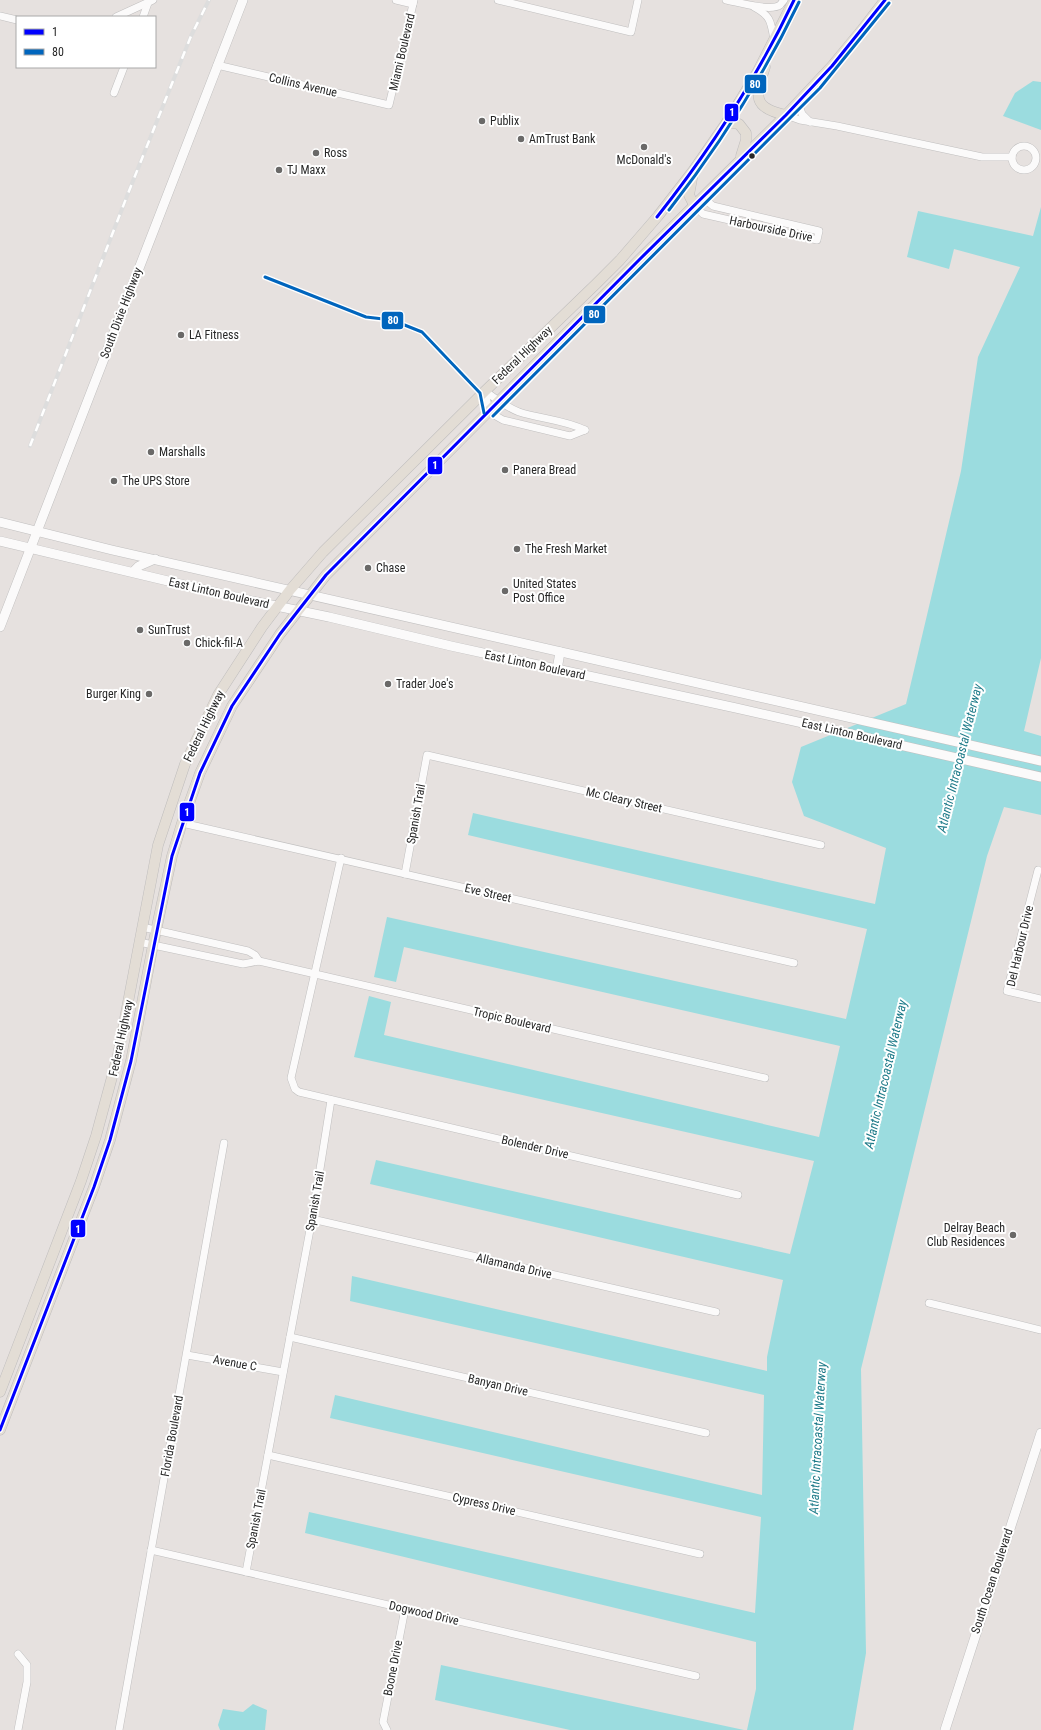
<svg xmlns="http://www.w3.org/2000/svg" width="1041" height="1730" viewBox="0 0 1041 1730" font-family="'Roboto Condensed',sans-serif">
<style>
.water{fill:#9bdcdf}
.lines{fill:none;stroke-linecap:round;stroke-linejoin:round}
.street-casing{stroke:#c0bfbf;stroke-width:8}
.secondary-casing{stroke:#c0bfbf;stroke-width:10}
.primary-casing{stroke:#bfbdbd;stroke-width:11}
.street{stroke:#fbfafa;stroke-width:7}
.secondary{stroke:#fbfafa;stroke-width:9}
.primary{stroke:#e3ddd5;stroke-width:10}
.rail-casing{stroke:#ddd;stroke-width:4}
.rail{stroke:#fff;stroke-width:2.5;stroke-dasharray:8;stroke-linecap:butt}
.bus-1-casing{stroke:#fff;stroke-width:6}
.bus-2-casing{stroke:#fff;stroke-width:6}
.bus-1{stroke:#00f;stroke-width:3}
.bus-2{stroke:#0065bd;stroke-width:3}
.poi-dot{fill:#6a6968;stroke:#fff;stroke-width:1.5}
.bus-dot{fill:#282828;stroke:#fff;stroke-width:1.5}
.labels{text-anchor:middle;stroke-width:4;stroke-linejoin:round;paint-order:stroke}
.street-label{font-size:12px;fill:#282828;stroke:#fff}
.poi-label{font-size:12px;fill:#282828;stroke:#fff;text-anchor:start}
.water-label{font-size:13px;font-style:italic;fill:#1d7a88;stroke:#fff}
.line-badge{stroke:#fff;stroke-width:1.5}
.badge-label{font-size:11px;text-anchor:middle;font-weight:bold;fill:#fff}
</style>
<rect width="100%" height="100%" fill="#e6e1df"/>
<g class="water">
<path d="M1033 81 1041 82V130L1003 116 1015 93Z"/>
<path d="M1041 207V658L1024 731 1041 736V815L1004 807 987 856 861 1369 866 1653 853 1730H747L756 1689V1642L305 1533 309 1512 755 1613 761 1517 330 1418 335 1395 762 1495 764 1395 350 1301 352 1276 767 1371V1357L783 1280 370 1184 376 1160 790 1254 814 1161 354 1057 369 996 391 1002 384 1035 819 1137 840 1046 404 947 396 982 374 977 387 917 846 1019 867 929 468 835 473 813 875 904 886 848 804 816 792 782 801 747 906 704 961 471 978 357 1020 267 954 249 949 269 907 257 918 211 1033 236Z"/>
<path d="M441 1665 744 1730H570L435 1700Z"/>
<path d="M253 1704 267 1710 265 1730H220L218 1725 223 1709 243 1712Z"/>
</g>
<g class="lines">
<g class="street-casing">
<g id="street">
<path d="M396 0 413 4"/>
<path d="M498 0 631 32 638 0"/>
<path d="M726 0C737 2 771 12 780 5 781 4 783 1 784 0"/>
<path d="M754 7C771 16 771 22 774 40"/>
<path d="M0 16 17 20"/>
<path d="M116 17 153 0"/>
<path d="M143 17 148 3"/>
<path d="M217 65 389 105 414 0"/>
<path d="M114 93 124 67"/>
<path d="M798 103 802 114 810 122"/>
<path d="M786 115 800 120 837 126 982 157H1012"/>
<circle cx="1024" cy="158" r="12"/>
<path d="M694 205 703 214 817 240 819 231 713 206 702 197"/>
<path d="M485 391 489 412 503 420 570 436 585 430"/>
<path d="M485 391C496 399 506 407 519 412 541 419 565 420 585 430"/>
<path d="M182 823 794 963"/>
<path d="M341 858 291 1078 295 1089 299 1092 738 1195"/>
<path d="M1038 870 1007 991 1041 999"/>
<path d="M405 874 427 755 821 845"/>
<path d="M142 927 248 951 255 955 259 961"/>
<path d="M139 942 243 964 259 961 765 1078"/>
<path d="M312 1219 716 1312"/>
<path d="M929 1303 1041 1330"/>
<path d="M290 1337 706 1433"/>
<path d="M187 1355 283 1372"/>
<path d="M268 1455 700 1554"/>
<path d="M151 1550 696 1676"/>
<path d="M246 1572 312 1219 331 1100"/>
<path d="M18 1730 27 1682V1665L18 1654"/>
<path d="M119 1730 224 1143"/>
<path d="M387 1730 383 1722 384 1717 405 1609"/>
</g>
</g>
<g class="secondary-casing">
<g id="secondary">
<path d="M0 522 112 550 1041 761"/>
<path d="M0 541 252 601 329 617 451 646 736 708 1041 777"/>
<path d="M133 572 139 566 155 559"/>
<path d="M0 627 243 0"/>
<path d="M557 670 560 652"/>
<path d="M945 1730 1041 1433"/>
</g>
</g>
<g class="primary-casing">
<g id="primary">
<path d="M765 67C756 95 751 108 786 115"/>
<path d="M727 122 739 124 746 133V140L741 156"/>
<path d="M693 173 689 195 694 205"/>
<path d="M0 1392 81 1181 96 1136 118 1055 158 845 185 764 218 695 262 627 290 590 323 552 485 391 596 284 620 260 658 216 693 171 727 122 758 71 794 0"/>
<path d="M0 1430 94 1187 110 1140 131 1061 153 945 172 856 182 823 200 773 232 706 280 634 326 575 640 259 786 115 832 66 861 31 885 0"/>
</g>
</g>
<use href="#street" class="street"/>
<use href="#secondary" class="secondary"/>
<use href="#primary" class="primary"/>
<g class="rail-casing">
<path id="rail" d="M30 446 129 191 191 36 209 0"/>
</g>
<use href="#rail" class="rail"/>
<g class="bus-1-casing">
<g id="bus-1">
<path d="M657 217C711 149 757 78 794 0"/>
<path d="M0 1430 94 1187 110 1140 131 1061 172 856 200 773 232 706 280 634 326 575 640 259 786 115 832 66 885 0"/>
</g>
</g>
<g class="bus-2-casing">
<g id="bus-2">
<path d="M669 210C720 145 763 77 799 2"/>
<path d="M265 277 366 317 392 320 422 332 480 393 484 413"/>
<path d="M493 416 820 88 889 3"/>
</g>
</g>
<use href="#bus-1" class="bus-1"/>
<use href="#bus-2" class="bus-2"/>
</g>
<g class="poi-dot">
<circle cx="482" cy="121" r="4"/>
<circle cx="521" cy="139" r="4"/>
<circle cx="644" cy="147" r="4"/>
<circle cx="316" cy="153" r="4"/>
<circle cx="279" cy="170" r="4"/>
<circle cx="181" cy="335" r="4"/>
<circle cx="151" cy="452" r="4"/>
<circle cx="505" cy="470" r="4"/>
<circle cx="114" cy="481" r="4"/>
<circle cx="517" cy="549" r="4"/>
<circle cx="368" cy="568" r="4"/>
<circle cx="505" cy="591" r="4"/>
<circle cx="140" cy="630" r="4"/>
<circle cx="187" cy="643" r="4"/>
<circle cx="388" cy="684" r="4"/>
<circle cx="149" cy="694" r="4"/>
<circle cx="1013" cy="1235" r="4"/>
</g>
<circle class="bus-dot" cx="752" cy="156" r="3.5"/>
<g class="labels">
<g class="street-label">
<text transform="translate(402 52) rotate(-77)" y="4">Miami Boulevard</text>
<text transform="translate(303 85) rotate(13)" y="4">Collins Avenue</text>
<text transform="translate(771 229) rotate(12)" y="4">Harbourside Drive</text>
<text transform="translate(121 313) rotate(-69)" y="4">South Dixie Highway</text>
<text transform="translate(522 355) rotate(-44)" y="4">Federal Highway</text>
<text transform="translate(219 593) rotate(13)" y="4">East Linton Boulevard</text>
<text transform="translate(535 665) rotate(12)" y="4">East Linton Boulevard</text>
<text transform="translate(204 726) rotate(-64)" y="4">Federal Highway</text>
<text transform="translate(852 734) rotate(13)" y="4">East Linton Boulevard</text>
<text transform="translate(624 800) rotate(13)" y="4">Mc Cleary Street</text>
<text transform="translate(416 814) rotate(-80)" y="4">Spanish Trail</text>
<text transform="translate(488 893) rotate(13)" y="4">Eve Street</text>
<text transform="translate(1020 946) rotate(-77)" y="4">Del Harbour Drive</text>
<text transform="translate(512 1020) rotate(13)" y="4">Tropic Boulevard</text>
<text transform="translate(121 1038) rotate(-78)" y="4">Federal Highway</text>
<text transform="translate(535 1147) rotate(13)" y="4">Bolender Drive</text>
<text transform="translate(315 1201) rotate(-80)" y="4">Spanish Trail</text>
<text transform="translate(514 1266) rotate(13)" y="4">Allamanda Drive</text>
<text transform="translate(235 1363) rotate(10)" y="4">Avenue C</text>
<text transform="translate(498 1385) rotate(13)" y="4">Banyan Drive</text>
<text transform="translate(172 1436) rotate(-80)" y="4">Florida Boulevard</text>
<text transform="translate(484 1504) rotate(13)" y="4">Cypress Drive</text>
<text transform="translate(256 1519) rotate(-79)" y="4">Spanish Trail</text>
<text transform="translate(992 1581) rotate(-72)" y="4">South Ocean Boulevard</text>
<text transform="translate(424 1613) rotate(13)" y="4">Dogwood Drive</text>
<text transform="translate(393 1668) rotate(-79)" y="4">Boone Drive</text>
</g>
<g class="poi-label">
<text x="490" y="125">Publix</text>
<text x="529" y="143">AmTrust Bank</text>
<text x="324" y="157">Ross</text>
<text x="644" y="164" text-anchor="middle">McDonald's</text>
<text x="287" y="174">TJ Maxx</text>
<text x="189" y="339">LA Fitness</text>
<text x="159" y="456">Marshalls</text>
<text x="513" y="474">Panera Bread</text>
<text x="122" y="485">The UPS Store</text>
<text x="525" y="553">The Fresh Market</text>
<text x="376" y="572">Chase</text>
<text x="513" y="588">United States<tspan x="513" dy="14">Post Office</tspan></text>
<text x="148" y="634">SunTrust</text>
<text x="195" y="647">Chick-fil-A</text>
<text x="396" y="688">Trader Joe's</text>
<text x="141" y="698" text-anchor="end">Burger King</text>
<text x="1005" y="1232" text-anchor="end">Delray Beach<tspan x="1005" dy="14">Club Residences</tspan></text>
</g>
<g class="water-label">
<text transform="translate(959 758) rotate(-76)" y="5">Atlantic Intracoastal Waterway</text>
<text transform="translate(885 1074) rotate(-77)" y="5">Atlantic Intracoastal Waterway</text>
<text transform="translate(817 1438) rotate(-87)" y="5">Atlantic Intracoastal Waterway</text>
</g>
</g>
<g class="line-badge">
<rect x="744" y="74" width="23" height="20" rx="4" fill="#0065bd"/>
<rect x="724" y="103" width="15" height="19" rx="4" fill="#00f"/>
<rect x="583" y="305" width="23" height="19" rx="4" fill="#0065bd"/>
<rect x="381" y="311" width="23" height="19" rx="4" fill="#0065bd"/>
<rect x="427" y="456" width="16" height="19" rx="4" fill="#00f"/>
<rect x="179" y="802" width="16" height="20" rx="4" fill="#00f"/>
<rect x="70" y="1219" width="16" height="19" rx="4" fill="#00f"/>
</g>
<g class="badge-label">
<text x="755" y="88">80</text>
<text x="732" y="116">1</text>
<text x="594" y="318">80</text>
<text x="393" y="324">80</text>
<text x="435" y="469">1</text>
<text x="187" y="816">1</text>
<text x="78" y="1233">1</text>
</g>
<rect x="16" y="16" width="140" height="52" fill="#ffffff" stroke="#a9a9a9"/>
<rect x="24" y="29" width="20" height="6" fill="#0000ff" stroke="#a9a9a9"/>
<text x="52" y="36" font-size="12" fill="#282828">1</text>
<rect x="24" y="49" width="20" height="6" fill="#0065bd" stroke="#a9a9a9"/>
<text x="52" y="56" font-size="12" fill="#282828">80</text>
</svg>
